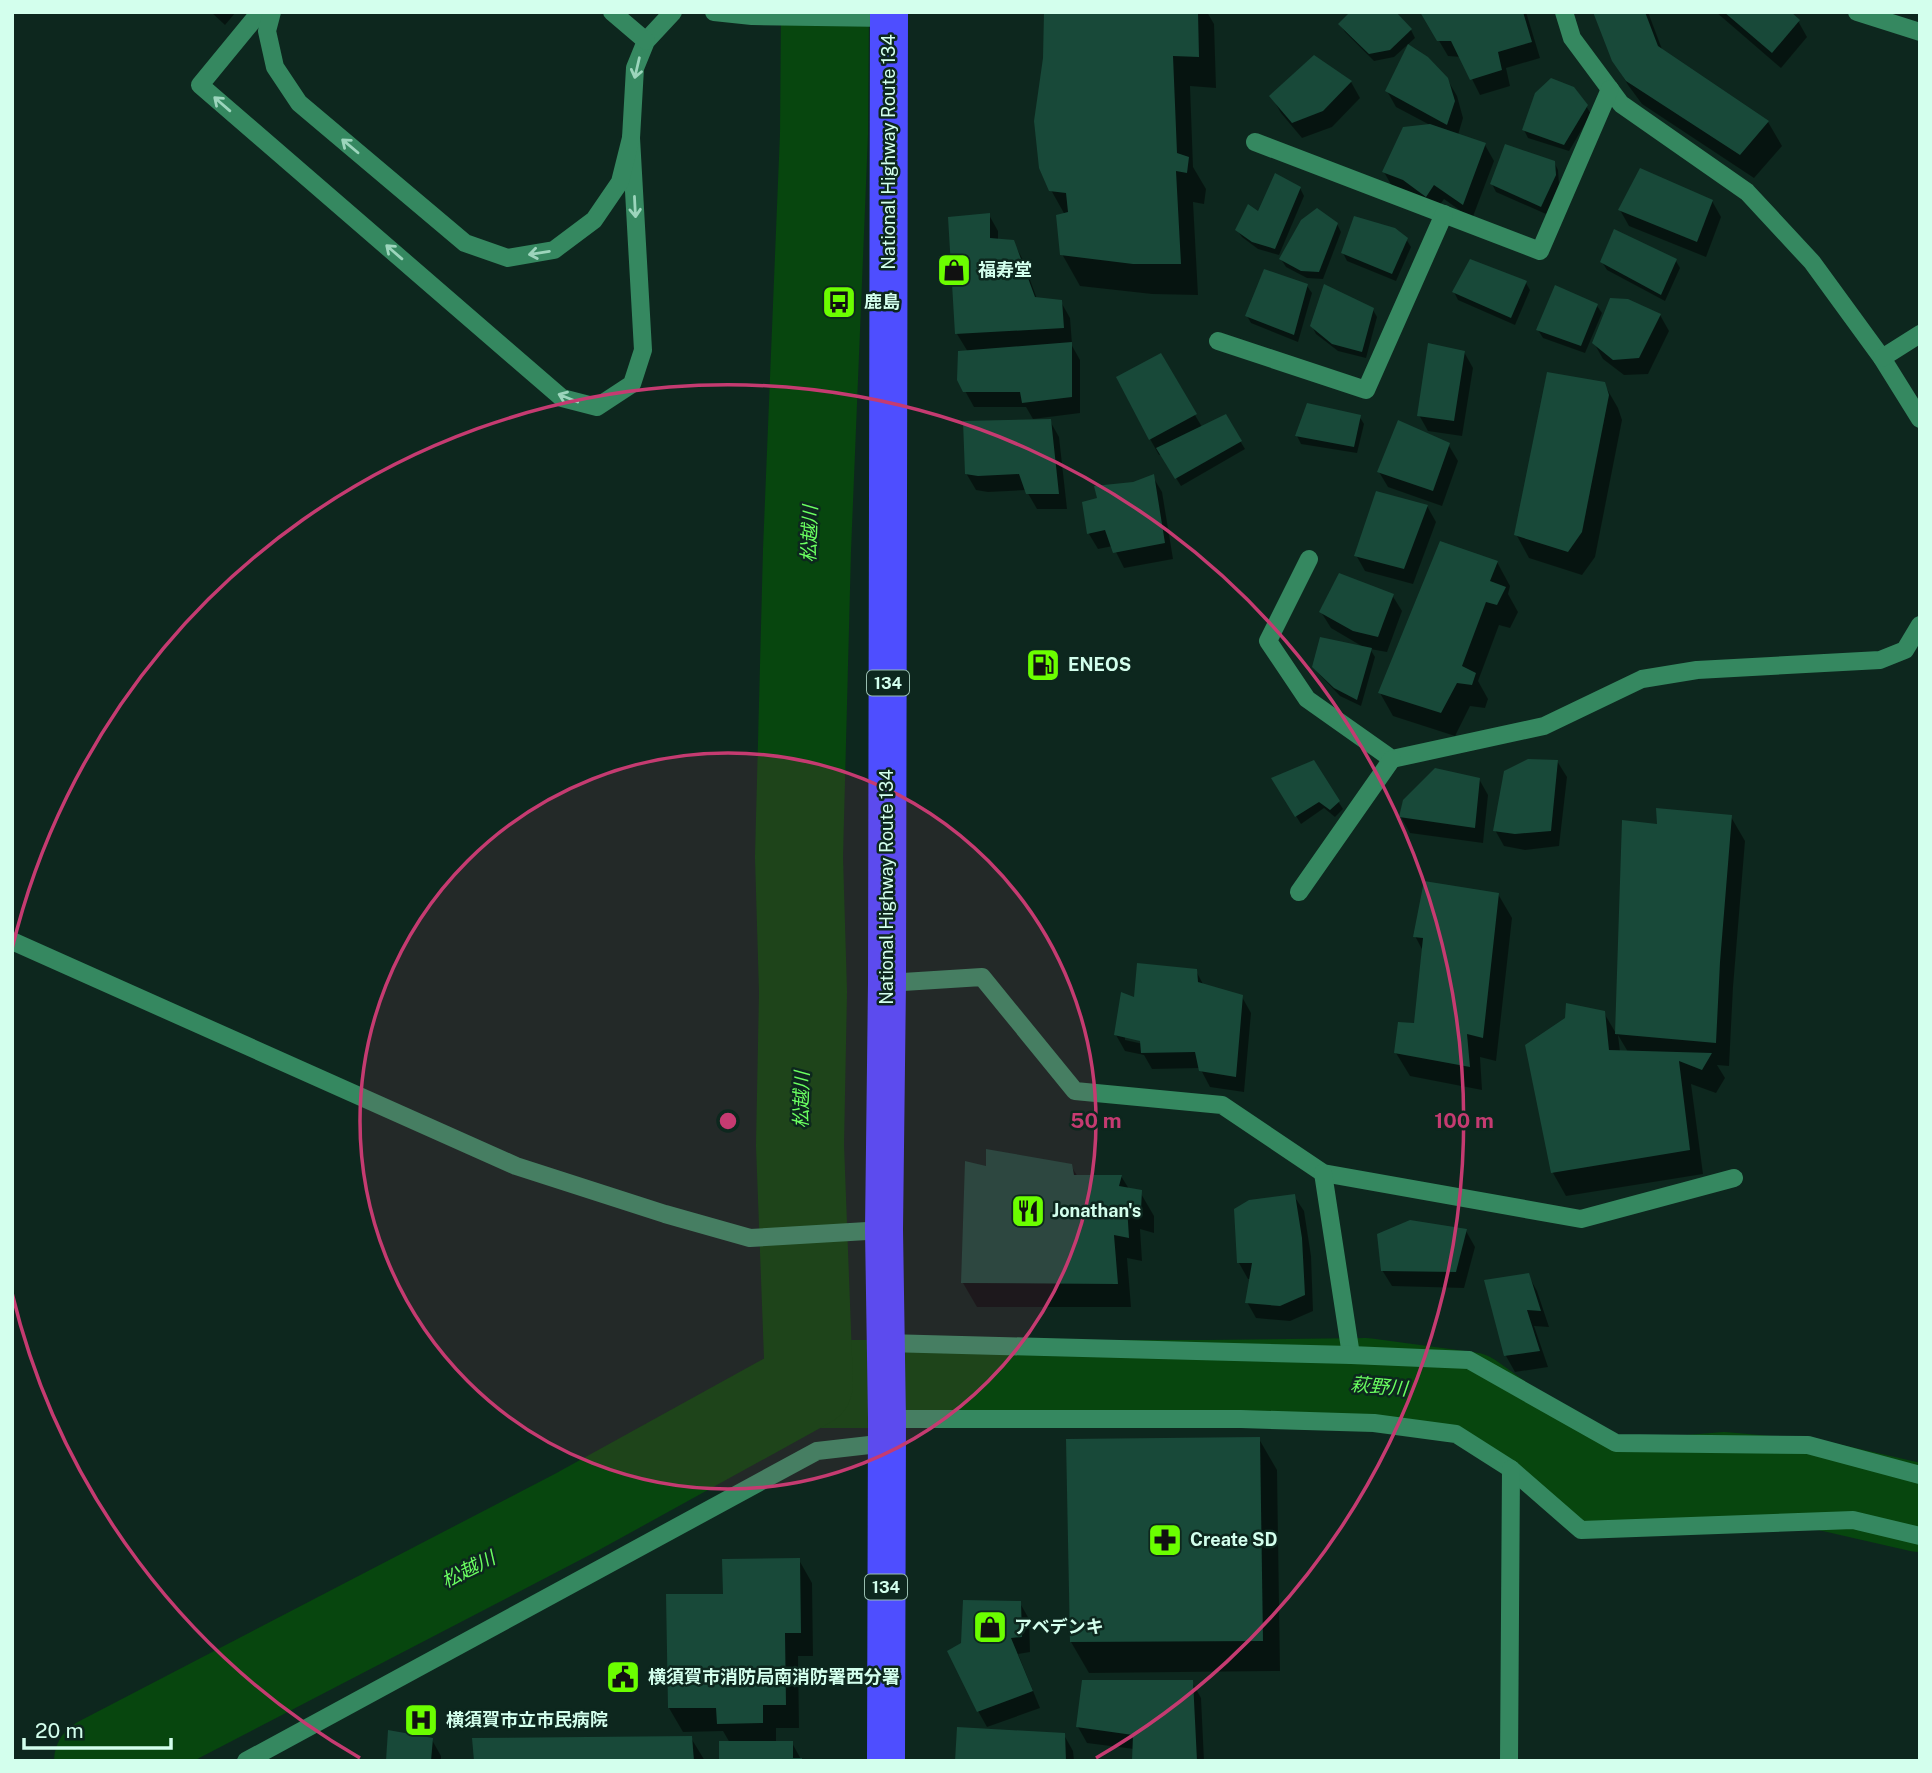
<svg xmlns="http://www.w3.org/2000/svg" width="1932" height="1773" viewBox="0 0 1932 1773" font-family="'Public Sans','Noto Sans JP',sans-serif">
<style>
.shadow{fill:#0007;fill-rule:evenodd}
.lines{fill:none;stroke-linecap:round;stroke-linejoin:round}
.river{stroke:#07460e;stroke-width:88}
.building{fill:#184939}
.minor{stroke:#358860;stroke-width:18}
.highway{stroke:#4e4eff;stroke-width:38}
.oneway{stroke:#9cd5bc}
.ring{fill:none;stroke:#c53b71;stroke-width:3.5}
.labels{text-anchor:middle;stroke-width:5;stroke-linejoin:round;paint-order:stroke}
.shield{fill:#0d271e;stroke:#98beaf;stroke-width:2}
.shield-label{font-size:16px;font-weight:bold;fill:#d3ffed}
.street-label{font-size:18px;fill:#d3ffed;stroke:#0d271e}
.poi-label{font-size:18px;font-weight:bold;fill:#d3ffed;stroke:#0d271e;text-anchor:start}
.water-label{font-size:19px;font-style:italic;fill:#6aff61;stroke:#0d271e}
.centre{fill:#c53b71;stroke:#0d271e;stroke-width:3.5}
.ring-label{font-size:21px;text-anchor:middle;font-weight:bold;fill:#c53b71;stroke:#0d271e;stroke-width:5;stroke-linejoin:round;paint-order:stroke}
</style>
<rect width="100%" height="100%" fill="#0d271e"/>
<g class="shadow">
<path d="M211 12H236L225 25Z"/>
<path d="M1046 12H1207L1214 24 1216 88 1190 86 1193 167 1206 189 1204 204 1193 202 1198 295 1152 294 1080 286 1062 254 1065 215 1051 190 1045 58Z"/>
<path d="M1394 12 1411 30 1415 38 1394 57 1374 61 1345 32 1340 24Z"/>
<path d="M1422 12H1526L1540 58 1506 68 1510 86 1480 95 1461 57 1448 56Z"/>
<path d="M1595 12H1648L1663 52 1768 122 1782 146 1754 178 1642 104 1628 85 1613 60Z"/>
<path d="M1716 12H1789L1798 21 1807 37 1781 68Z"/>
<path d="M1314 57 1351 82 1360 98 1332 127 1302 138 1281 113 1272 97Z"/>
<path d="M1447 79 1457 96 1463 118 1458 135 1485 145 1494 161 1472 219 1444 199 1435 212 1393 188 1384 172 1430 125 1396 107 1387 91Z"/>
<path d="M1586 106 1591 114 1569 151 1528 138 1524 130Z"/>
<path d="M1554 162 1558 170 1559 184 1546 214 1496 192 1492 184Z"/>
<path d="M1300 188 1304 196 1279 255 1258 249 1242 237 1237 230 1258 213Z"/>
<path d="M1712 201 1721 217 1706 257 1629 226 1620 210Z"/>
<path d="M989 215 998 231V240L1013 242 1022 258 1037 299 1061 302 1070 318 1072 344H1071L1080 360V413L1033 419 1026 407H974L959 380 968 352 957 334Z"/>
<path d="M1337 224 1341 232 1323 279 1307 278 1286 267 1281 259Z"/>
<path d="M1406 239 1411 247 1396 281 1347 261 1343 253Z"/>
<path d="M1676 261 1680 268 1665 301 1607 270 1602 262Z"/>
<path d="M1526 283 1530 290 1515 325 1458 300 1454 292Z"/>
<path d="M1307 286 1312 293 1298 342 1251 323 1247 316Z"/>
<path d="M1597 306 1602 313 1585 353 1543 338 1538 330Z"/>
<path d="M1373 310 1377 317 1366 358 1338 351 1316 334 1312 326Z"/>
<path d="M1660 315 1669 331 1648 374 1624 375 1603 359 1594 343Z"/>
<path d="M1464 352 1473 368 1462 436 1428 431 1419 415Z"/>
<path d="M1160 356 1202 427 1225 416 1245 449 1181 486 1161 454 1159 455 1150 439Z"/>
<path d="M1604 384 1618 408 1622 420 1595 557 1582 575 1529 558 1516 534Z"/>
<path d="M1359 416 1364 424 1357 453 1301 444 1297 436Z"/>
<path d="M1050 421 1059 437 1067 509H1037L1026 490 988 492 976 490 966 473Z"/>
<path d="M1448 444 1458 461 1442 506 1388 487 1379 472Z"/>
<path d="M1153 477 1162 492 1173 559 1124 568 1113 546 1098 549 1089 534 1134 484Z"/>
<path d="M1427 506 1436 522 1413 584 1365 571 1356 555Z"/>
<path d="M1497 562 1510 586 1508 594 1518 612 1510 628 1499 625 1478 681 1488 699 1485 708 1470 706 1455 736 1393 716 1380 693Z"/>
<path d="M1392 595 1402 611 1387 652 1370 649 1375 657 1361 706 1340 696 1319 674 1314 667 1365 648 1331 628 1321 612Z"/>
<path d="M1557 761 1567 777 1559 846 1525 850 1504 846 1495 830Z"/>
<path d="M1313 762 1343 809 1335 817 1324 808 1301 824 1273 779Z"/>
<path d="M1479 779 1488 795 1483 843 1410 833 1401 817Z"/>
<path d="M1731 817 1745 841 1733 987 1729 1066 1717 1065 1725 1078 1716 1093 1691 1084 1703 1174 1566 1196 1553 1173 1604 1013 1617 1035 1624 822 1659 826ZM1618 1035 1628 1052H1620Z"/>
<path d="M1498 894 1512 918 1496 1061 1480 1057 1482 1090 1410 1076 1396 1053 1415 1024 1423 951 1415 936Z"/>
<path d="M1196 971 1204 986 1242 997 1251 1013 1244 1092 1210 1087 1200 1068 1152 1069 1144 1055 1125 1051 1116 1035 1135 1000ZM1125 1036 1149 1041 1148 1045 1125 1040Z"/>
<path d="M1071 1166 1078 1177 1121 1176 1129 1189 1140 1192 1154 1216V1233L1140 1229 1142 1261 1127 1258 1131 1307H977L963 1283 987 1168Z"/>
<path d="M1294 1196 1304 1211 1311 1256 1313 1311 1290 1321 1256 1318 1247 1302 1251 1279H1248L1239 1263Z"/>
<path d="M1466 1231 1475 1247 1464 1288 1392 1286 1382 1270Z"/>
<path d="M1528 1275 1537 1291 1549 1327 1534 1326 1548 1367 1515 1372 1506 1356Z"/>
<path d="M1259 1439 1277 1470 1280 1671 1089 1673 1071 1642Z"/>
<path d="M799 1560 812 1583 813 1656H798L799 1728H776V1743H792L802 1761 730 1743 723 1731 683 1732 669 1708 725 1596Z"/>
<path d="M1020 1603 1029 1619 1030 1652 1018 1654 1040 1708 987 1727 978 1711Z"/>
<path d="M1192 1682 1201 1698 1204 1761H1134V1749L1087 1743 1078 1727Z"/>
<path d="M1064 1735 1073 1751 1074 1761H957Z"/>
<path d="M691 1738 705 1761H476Z"/>
<path d="M432 1740 441 1756V1761H388Z"/>
</g>
<g class="lines">
<g class="river">
<path d="M809 1384H1204L1366 1382 1470 1396 1586 1479 1650 1482 1724 1476 1815 1484 1920 1508"/>
<path d="M98 1761 575 1513 809 1384 800 1145 803 992 799 857 807 550 824 134 825 12"/>
</g>
</g>
<g class="building">
<path d="M1044 12H1198L1199 57 1173 56 1177 153 1189 157 1187 173 1176 171 1181 264H1133L1060 255 1056 215 1068 212 1066 193 1049 191 1039 168 1034 121 1043 58Z"/>
<path d="M1350 12H1396L1412 29 1390 50 1369 54 1338 24Z"/>
<path d="M1420 12H1523L1532 42 1498 52 1502 70 1470 80 1451 41H1437Z"/>
<path d="M1593 12H1645L1658 46 1769 121 1740 155 1626 81 1612 61Z"/>
<path d="M1724 12H1791L1800 20 1772 53Z"/>
<path d="M1408 44 1428 57 1448 78 1455 101 1447 125 1385 91Z"/>
<path d="M1314 55 1352 81 1323 111 1292 123 1269 96Z"/>
<path d="M1551 78 1574 87 1588 105 1564 145 1522 130 1535 93Z"/>
<path d="M1430 124 1486 143 1463 205 1434 185 1426 197 1403 180 1382 172 1403 127Z"/>
<path d="M1505 144 1555 161 1556 175 1541 207 1490 184Z"/>
<path d="M1640 168 1713 200 1697 242 1618 210Z"/>
<path d="M1275 173 1301 187 1275 249 1252 242 1235 230 1248 204 1258 211Z"/>
<path d="M1317 208 1338 223 1319 272 1301 271 1279 259 1301 220Z"/>
<path d="M990 213V238L1014 240 1035 297 1062 300 1064 328 955 334 948 217Z"/>
<path d="M1354 216 1395 228 1408 238 1392 274 1341 253Z"/>
<path d="M1614 229 1677 259 1661 295 1600 262Z"/>
<path d="M1470 259 1527 281 1511 318 1452 292Z"/>
<path d="M1264 269 1308 284 1294 335 1245 316Z"/>
<path d="M1324 284 1374 308 1362 352 1332 344 1310 326Z"/>
<path d="M1555 285 1598 304 1581 346 1536 330Z"/>
<path d="M1610 298 1628 299 1661 314 1639 358 1613 360 1592 343Z"/>
<path d="M1072 342V397L1022 403 1020 392H963L957 380 958 351Z"/>
<path d="M1428 343 1465 351 1454 421 1417 416Z"/>
<path d="M1161 353 1197 414 1149 440 1116 377Z"/>
<path d="M1547 372 1605 382 1609 395 1582 532 1568 552 1514 535Z"/>
<path d="M1307 403 1361 415 1354 447 1295 436Z"/>
<path d="M1226 414 1242 441 1175 479 1156 448Z"/>
<path d="M1051 419 1059 494H1026L1019 474 978 476 965 474 963 421Z"/>
<path d="M1398 420 1450 443 1433 491 1377 472Z"/>
<path d="M1154 474 1165 543 1113 553 1105 530 1087 534 1082 502 1097 498 1094 486 1133 482Z"/>
<path d="M1376 491 1428 505 1404 569 1354 556Z"/>
<path d="M1440 541 1498 561 1490 581 1506 587 1497 605 1486 602 1462 666 1476 673 1472 685 1457 683 1441 713 1378 693Z"/>
<path d="M1339 573 1394 594 1378 637 1353 631 1319 612Z"/>
<path d="M1320 637 1372 648 1357 700 1334 688 1312 667Z"/>
<path d="M1528 759 1558 760 1551 831 1515 834 1493 831 1504 771Z"/>
<path d="M1314 760 1340 801 1330 810 1319 802 1295 817 1271 778Z"/>
<path d="M1435 768 1480 778 1475 828 1399 817 1403 800Z"/>
<path d="M1656 808 1732 815 1720 962 1716 1043 1615 1034 1622 820 1657 824Z"/>
<path d="M1424 881 1499 893 1483 1038 1467 1034 1470 1067 1394 1053 1398 1022 1414 1023 1423 938 1413 937Z"/>
<path d="M1137 963 1197 969 1198 982 1243 995 1236 1077 1199 1071 1195 1052 1141 1053 1140 1041 1114 1035 1121 992 1134 997Z"/>
<path d="M1566 1003 1605 1011 1609 1050 1712 1053 1702 1070 1679 1061 1690 1150 1551 1173 1525 1045 1565 1018Z"/>
<path d="M986 1149 1072 1164 1074 1175H1122L1119 1186 1142 1190 1141 1210 1127 1206 1129 1238 1114 1235 1118 1284 961 1283 965 1161 986 1166Z"/>
<path d="M1295 1194 1302 1238 1305 1295 1280 1306 1245 1303 1252 1263H1237L1234 1209 1249 1200Z"/>
<path d="M1410 1220 1467 1229 1456 1272 1381 1271 1377 1234Z"/>
<path d="M1529 1273 1541 1311 1527 1310 1540 1351 1504 1356 1484 1280Z"/>
<path d="M1260 1437 1263 1641 1070 1642 1066 1439Z"/>
<path d="M800 1558 801 1633H785L786 1705H763V1723L717 1724 716 1708H668L666 1594H723L722 1559Z"/>
<path d="M963 1600 1021 1601 1022 1637 1011 1638 1033 1691 977 1712 947 1651 961 1643Z"/>
<path d="M1082 1680H1193L1197 1761H1132L1133 1735 1076 1727Z"/>
<path d="M957 1727 1065 1733 1066 1761H955Z"/>
<path d="M388 1730 433 1738 431 1761H386Z"/>
<path d="M692 1736 694 1761H474L472 1738Z"/>
<path d="M719 1741H793V1758H802V1761H719Z"/>
</g>
<g class="lines">
<g class="minor">
<path d="M260 12 200 85 562 398 597 407 632 384 643 350 631 138"/>
<path d="M272 12 267 31 275 67 299 103 465 243 508 258 554 250 594 220 620 182 631 138 635 68 646 41 673 12"/>
<path d="M612 12 646 41"/>
<path d="M714 12 752 16 889 18"/>
<path d="M1564 12 1572 38 1621 104 1747 192 1812 262 1882 358 1920 419"/>
<path d="M1857 12 1920 32"/>
<path d="M1255 142 1540 251 1610 89"/>
<path d="M1218 341 1366 390 1444 214"/>
<path d="M1882 358 1920 334"/>
<path d="M1309 559 1268 641 1307 699 1392 759 1544 726 1642 679 1697 670 1880 660 1905 650 1920 625"/>
<path d="M1299 892 1392 759"/>
<path d="M12 941 516 1166 665 1214 750 1238 884 1230"/>
<path d="M887 983 982 977 1075 1091 1222 1105 1323 1173 1581 1219 1734 1178"/>
<path d="M1323 1173 1351 1355"/>
<path d="M886 1343 1351 1355 1469 1360 1616 1443 1808 1445 1920 1475"/>
<path d="M887 1419H1241L1374 1423 1456 1434 1511 1469 1581 1530 1853 1520 1920 1536"/>
<path d="M246 1761 817 1451 887 1443"/>
<path d="M1509 1761 1511 1469"/>
</g>
<path class="highway" d="M886 1761 887 1419 884 1230 887 983 889 12"/>
</g>
<defs><path id="oneway-shaft" d="M-6 0H5M1.5-3L5.5 0L1.5 3" fill="none" stroke-width="1.6" stroke-linecap="round" stroke-linejoin="round" transform="scale(1.75)"/></defs>
<g class="oneway">
<use href="#oneway-shaft" transform="translate(637 68) rotate(103)"/>
<use href="#oneway-shaft" transform="translate(222 104) rotate(-139)"/>
<use href="#oneway-shaft" transform="translate(350 146) rotate(-140)"/>
<use href="#oneway-shaft" transform="translate(635 207) rotate(87)"/>
<use href="#oneway-shaft" transform="translate(394 252) rotate(-139)"/>
<use href="#oneway-shaft" transform="translate(539 253) rotate(171)"/>
<use href="#oneway-shaft" transform="translate(568 398) rotate(-158)"/>
</g>
<circle cx="728" cy="1121" r="368" fill="#c53b71" fill-opacity=".12"/>
<g class="ring">
<circle cx="728" cy="1121" r="368"/>
<path d="M360 1758A736 736 0 0 1 12 1293M12 949A736 736 0 1 1 1096 1758"/>
</g>
<defs>
<g id="shop-square" transform="scale(1.75)"><rect x="-9" y="-9" width="18" height="18" rx="4" fill="#6bfe00" stroke="#0d271e"/><path d="M-5-2.5h2.3a2.7 3.5 0 0 1 5.4 0H5L5.5 6h-11ZM-1.5-2.5h3a1.5 2.3 0 0 0-3 0Z" fill="#111"/></g>
<g id="bus-square" transform="scale(1.75)"><rect x="-9" y="-9" width="18" height="18" rx="4" fill="#6bfe00" stroke="#0d271e"/><path d="M-5-6H5V4H4V6H2V4H-2V6H-4V4H-5ZM-3.5-4V0h7V-4ZM-3.5 1.2v1.5H-2V1.2ZM2 1.2v1.5H3.5V1.2Z" fill="#111"/></g>
<g id="fuel-square" transform="scale(1.75)"><rect x="-9" y="-9" width="18" height="18" rx="4" fill="#6bfe00" stroke="#0d271e"/><path d="M-5.5-6h7V0h2V4h1.3V-2.5L3-4.5l.8-.8L6-3V5H2.5V1h-1V6h-7ZM-4.2-4.7v3.2H.2V-4.7Z" fill="#111"/></g>
<g id="restaurant-square" transform="scale(1.75)"><rect x="-9" y="-9" width="18" height="18" rx="4" fill="#6bfe00" stroke="#0d271e"/><path d="M-5-6h1v4h1v-4h1v4h1v-4h1v5L-1.5 .5V6h-2V.5L-5-1ZM5-6V6H3V1.5H1.5Q1.5-4 5-6Z" fill="#111"/></g>
<g id="pharmacy-square" transform="scale(1.75)"><rect x="-9" y="-9" width="18" height="18" rx="4" fill="#6bfe00" stroke="#0d271e"/><path d="M-2-6h4v4h4v4h-4v4h-4v-4h-4v-4h4Z" fill="#111"/></g>
<g id="civic-square" transform="scale(1.75)"><rect x="-9" y="-9" width="18" height="18" rx="4" fill="#6bfe00" stroke="#0d271e"/><path d="M-.6-6.5H3V-4.5H.6V-3L4-1V1h2V6H-6V1h2V-1L-.6-3ZM-1.2 2.5V6h2.4V2.5Z" fill="#111"/></g>
<g id="hospital-square" transform="scale(1.75)"><rect x="-9" y="-9" width="18" height="18" rx="4" fill="#6bfe00" stroke="#0d271e"/><path d="M-5-5h3v3.5h4V-5h3V5h-3V1.5h-4V5h-3Z" fill="#111"/></g>
</defs>
<g fill-rule="evenodd">
<use href="#shop-square" x="954" y="270"/>
<use href="#bus-square" x="839" y="302"/>
<use href="#fuel-square" x="1043" y="665"/>
<use href="#restaurant-square" x="1028" y="1211"/>
<use href="#pharmacy-square" x="1165" y="1540"/>
<use href="#shop-square" x="990" y="1627"/>
<use href="#civic-square" x="623" y="1677"/>
<use href="#hospital-square" x="421" y="1720"/>
</g>
<g class="labels">
<g class="shield">
<rect x="867" y="670.5" width="42" height="25" rx="5"/>
<rect x="865" y="1574.5" width="42" height="25" rx="5"/>
</g>
<g class="shield-label">
<text x="888" y="689">134</text>
<text x="886" y="1593">134</text>
</g>
<g class="street-label">
<text transform="translate(889 152) rotate(-90)" y="6">National Highway Route 134</text>
<text transform="translate(887 887) rotate(-90)" y="6">National Highway Route 134</text>
</g>
<g class="poi-label">
<text x="978" y="276">福寿堂</text>
<text x="864" y="308">鹿島</text>
<text x="1068" y="671">ENEOS</text>
<text x="1052" y="1217">Jonathan's</text>
<text x="1190" y="1546">Create SD</text>
<text x="1014" y="1633">アベデンキ</text>
<text x="648" y="1683">横須賀市消防局南消防署西分署</text>
<text x="446" y="1726">横須賀市立市民病院</text>
</g>
<g class="water-label">
<text transform="translate(809 534) rotate(-88)" y="7">松越川</text>
<text transform="translate(801 1100) rotate(-89)" y="7">松越川</text>
<text transform="translate(1379 1386) rotate(5)" y="7">萩野川</text>
<text transform="translate(468 1569) rotate(-27)" y="7">松越川</text>
</g>
</g>
<circle cx="728" cy="1121" r="10" class="centre"/>
<g class="ring-label">
<text x="1096" y="1128">50 m</text>
<text x="1464" y="1128">100 m</text>
</g>
<rect width="1932" height="1773" fill="none" stroke="#d3ffed" stroke-width="28"/>
<path d="M24 1738v10h147v-10" fill="none" stroke="#d3ffed" stroke-width="3.5"/>
<text x="35" y="1738" font-size="21" fill="#d3ffed" stroke="#0d271e" stroke-width="5" paint-order="stroke">20 m</text>
</svg>
